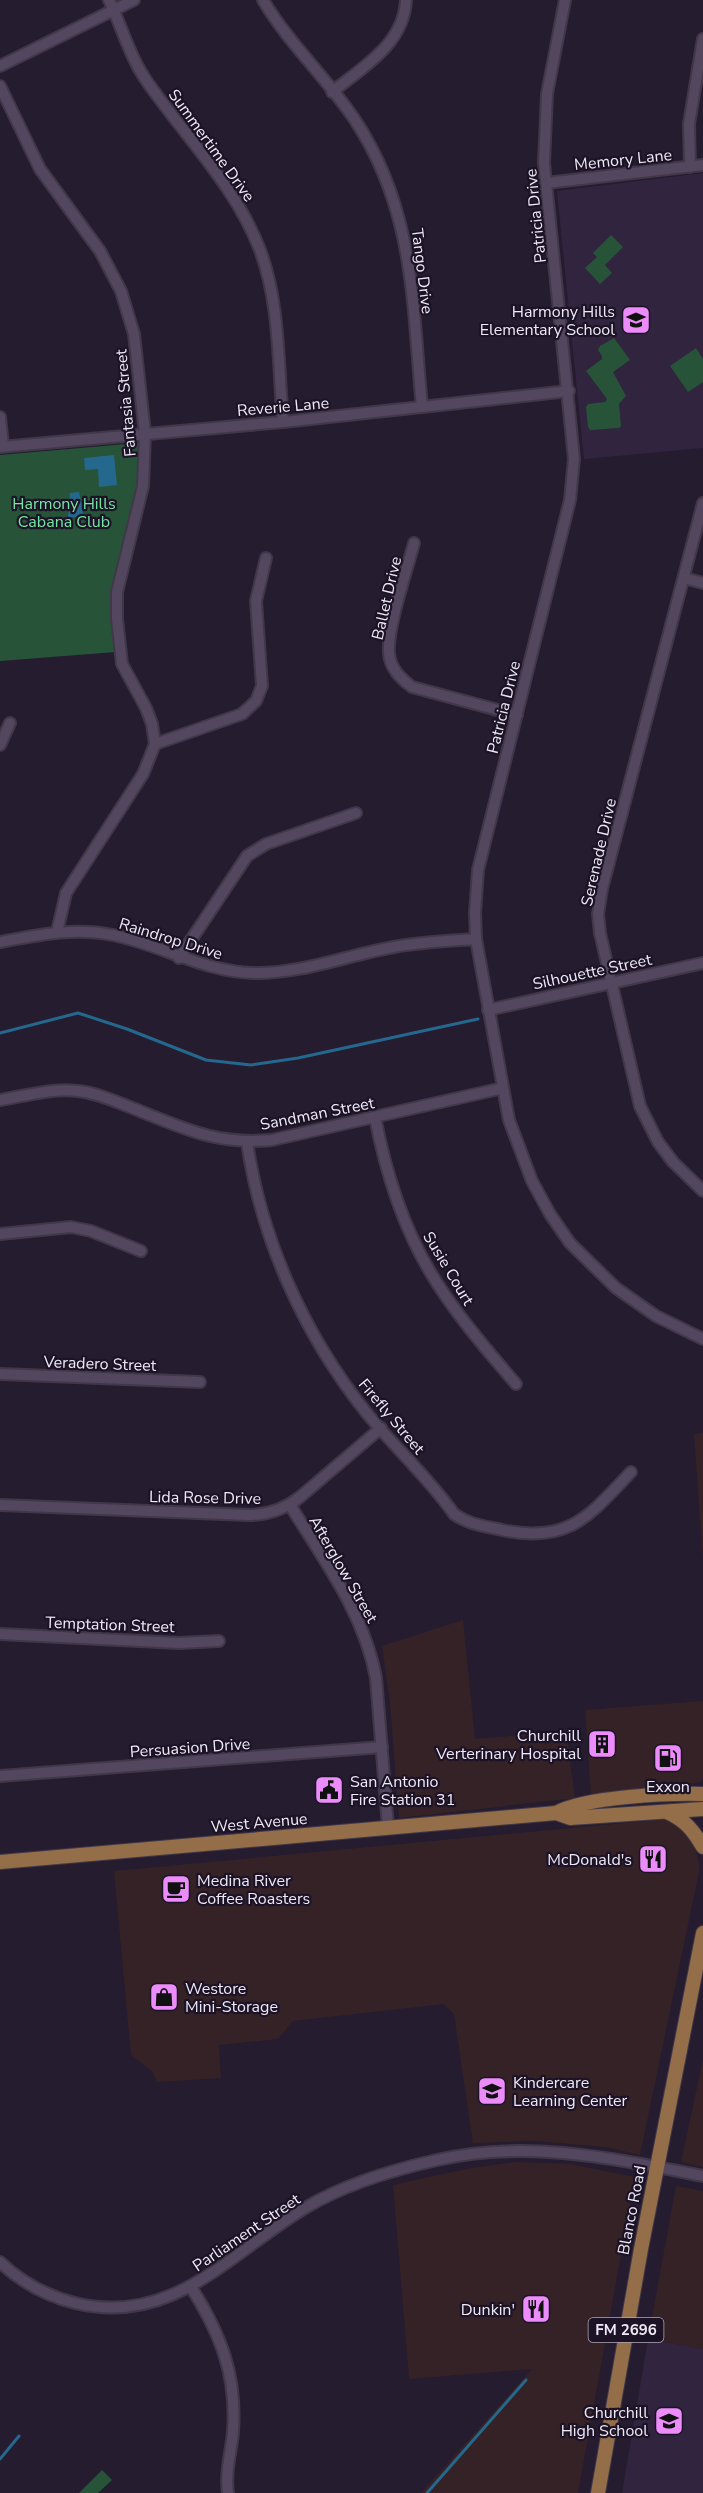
<svg xmlns="http://www.w3.org/2000/svg" width="703" height="2493" viewBox="0 0 703 2493" font-family="'Nunito Sans',sans-serif">
<style>
.commercial{fill:#352226}
.built{fill:#31243e}
.green{fill:#275339}
.water{fill:#25688d}
.lines{fill:none;stroke-linecap:round;stroke-linejoin:round}
.stream{stroke:#25688d;stroke-width:3}
.minor-casing{stroke:#403848;stroke-width:14}
.major-casing{stroke:#403848;stroke-width:16}
.minor{stroke:#52475e;stroke-width:10}
.major{stroke:#946e48;stroke-width:14}
.labels{text-anchor:middle;stroke-width:4.5;stroke-linejoin:round;paint-order:stroke}
.shield{fill:#1c1326;stroke:#b0a9b8;stroke-width:1.5}
.shield-label{font-size:15px;font-weight:bold;fill:#efe9f6}
.street-label{font-size:16px;fill:#efe9f6;stroke:#1c1326}
.poi-label{font-size:16px;fill:#efe9f6;stroke:#1c1326;text-anchor:end}
.park-label{font-size:16px;fill:#74e5a2;stroke:#1c1326}
</style>
<rect width="100%" height="100%" fill="#251c30"/>
<g class="commercial">
<path d="M703 1433V1559L694 1434Z"/>
<path d="M463 1620 475 1739 566 1731 575 1798 399 1818 390 1703 382 1646Z"/>
<path d="M703 1701V1778L700 1782 591 1796 585 1710Z"/>
<path d="M656 1820H671L685 1831 695 1847 700 1867 640 2155 606 2147 535 2141 473 2143 454 2014 443 2004 293 2021 278 2039 219 2045 221 2078 157 2082 152 2071 131 2055 114 1871Z"/>
<path d="M703 2059V2167L681 2162Z"/>
<path d="M516 2162 570 2164 635 2177 578 2493H421L532 2369 409 2379 393 2185 471 2168Z"/>
<path d="M676 2186 703 2191V2349L648 2339Z"/>
</g>
<g class="built">
<path d="M703 173V448L584 459 557 191Z"/>
<path d="M648 2339 703 2349V2493H622Z"/>
</g>
<g class="green">
<path d="M611 235 623 247 605 265 612 273 600 284 585 268 597 257 593 253Z"/>
<path d="M614 338 630 360 613 372 626 396 619 404 621 426 619 428 590 430 588 427 586 407 588 404 605 402 607 399 586 371 602 359V356L598 350 600 346Z"/>
<path d="M696 348 703 359V382L688 392 670 366Z"/>
<path d="M138 443 141 472 115 577 113 602 116 652 0 661V455Z"/>
<path d="M102 2470 112 2480 98 2493H79Z"/>
</g>
<g class="water">
<path d="M114 455 117 485 99 487 98 469 85 470 84 458Z"/>
<path d="M79 492 84 517H68L70 493Z"/>
</g>
<g class="lines">
<g class="stream">
<path d="M0 1033 78 1013 127 1029 206 1060 251 1065 298 1058 478 1019"/>
<path d="M0 2459 19 2436"/>
<path d="M427 2493 526 2380"/>
</g>
<g class="minor-casing">
<g id="minor">
<path d="M109 0C122 27 130 58 148 83 186 137 236 187 260 250 280 303 278 365 283 422"/>
<path d="M263 0C289 44 327 78 355 120 415 211 412 303 422 407"/>
<path d="M565 0 547 94 544 163 574 459 570 500 478 870 475 913 476 939 509 1120 532 1181 550 1214 570 1243 616 1288 656 1316 703 1339"/>
<path d="M0 66 134 0"/>
<path d="M0 86 40 169 100 251 121 291 134 334 145 433 143 486 117 592V619L122 664 146 708 152 724 155 744 143 774 66 893 57 932"/>
<path d="M332 92C363 67 404 44 406 0"/>
<path d="M690 167 689 124 703 39"/>
<path d="M546 183 703 165"/>
<path d="M0 417 3 446"/>
<path d="M0 447 283 422 569 391"/>
<path d="M703 503 602 889 598 914 600 933 640 1106 658 1142 673 1162 703 1191"/>
<path d="M414 543C407 570 387 628 389 653 390 668 400 678 412 687L517 715"/>
<path d="M684 578 703 583"/>
<path d="M155 744 242 714 256 701 262 686 256 601 266 558"/>
<path d="M0 745 10 723"/>
<path d="M0 942C38 935 74 927 113 935 162 945 204 972 254 973 301 974 348 955 394 947 421 942 448 941 476 939"/>
<path d="M179 958 247 856 266 844 356 813"/>
<path d="M488 1010 703 963"/>
<path d="M0 1100C25 1096 52 1088 78 1091 98 1093 116 1102 135 1109 185 1129 217 1145 272 1140L503 1088"/>
<path d="M375 1117C385 1169 402 1224 429 1270 453 1311 485 1348 516 1384"/>
<path d="M247 1142C261 1239 304 1334 365 1411 393 1446 428 1477 454 1514 469 1525 485 1526 502 1530 569 1544 589 1516 631 1472"/>
<path d="M0 1234 71 1227 91 1231 141 1251"/>
<path d="M0 1374 200 1382"/>
<path d="M0 1505 248 1515C268 1515 285 1509 300 1497L381 1428"/>
<path d="M290 1505C324 1560 364 1613 376 1678L388 1827"/>
<path d="M0 1634 179 1643 219 1641"/>
<path d="M0 1776 382 1747"/>
<path d="M0 2262C21 2282 47 2296 75 2303 172 2327 230 2253 305 2208 345 2184 392 2170 437 2160 526 2139 616 2159 703 2176"/>
<path d="M191 2287C221 2335 237 2375 233 2432 231 2453 225 2472 228 2493"/>
</g>
</g>
<g class="major-casing">
<g id="major">
<path d="M667 1812C685 1820 693 1830 703 1847"/>
<path d="M556 1813C584 1797 668 1793 703 1794"/>
<path d="M0 1862 556 1813 570 1818 703 1809"/>
<path d="M598 2493 641 2249 703 1933"/>
</g>
</g>
<use href="#minor" class="minor"/>
<use href="#major" class="major"/>
</g>
<defs>
<g id="school-square" transform="scale(1.5)"><rect x="-9" y="-9" width="18" height="18" rx="4" fill="#ec8cfa" stroke="#1c1326"/><path d="M0-5L7-2L0 1L-7-2ZM-4 1L0 2.5L4 1V4Q0 6-4 4Z" fill="#111"/></g>
<g id="building-square" transform="scale(1.5)"><rect x="-9" y="-9" width="18" height="18" rx="4" fill="#ec8cfa" stroke="#1c1326"/><path d="M-4-6H4V6H1V3H-1V6H-4ZM-2.5-4.3h1.7v1.8h-1.7ZM.8-4.3h1.7v1.8H.8ZM-2.5-1h1.7V.8h-1.7ZM.8-1h1.7V.8H.8Z" fill="#111"/></g>
<g id="fuel-square" transform="scale(1.5)"><rect x="-9" y="-9" width="18" height="18" rx="4" fill="#ec8cfa" stroke="#1c1326"/><path d="M-5.5-6h7V0h2V4h1.3V-2.5L3-4.5l.8-.8L6-3V5H2.5V1h-1V6h-7ZM-4.2-4.7v3.2H.2V-4.7Z" fill="#111"/></g>
<g id="civic-square" transform="scale(1.5)"><rect x="-9" y="-9" width="18" height="18" rx="4" fill="#ec8cfa" stroke="#1c1326"/><path d="M-.6-6.5H3V-4.5H.6V-3L4-1V1h2V6H-6V1h2V-1L-.6-3ZM-1.2 2.5V6h2.4V2.5Z" fill="#111"/></g>
<g id="restaurant-square" transform="scale(1.5)"><rect x="-9" y="-9" width="18" height="18" rx="4" fill="#ec8cfa" stroke="#1c1326"/><path d="M-5-6h1v4h1v-4h1v4h1v-4h1v5L-1.5 .5V6h-2V.5L-5-1ZM5-6V6H3V1.5H1.5Q1.5-4 5-6Z" fill="#111"/></g>
<g id="cafe-square" transform="scale(1.5)"><rect x="-9" y="-9" width="18" height="18" rx="4" fill="#ec8cfa" stroke="#1c1326"/><path d="M-5.5-4.5H6V0H3Q3 3.5 0 3.5H-2.5Q-5.5 3.5-5.5 0ZM3-3.2v2h1.7v-2ZM-6 4.5H4V6H-6Z" fill="#111"/></g>
<g id="shop-square" transform="scale(1.5)"><rect x="-9" y="-9" width="18" height="18" rx="4" fill="#ec8cfa" stroke="#1c1326"/><path d="M-5-2.5h2.3a2.7 3.5 0 0 1 5.4 0H5L5.5 6h-11ZM-1.5-2.5h3a1.5 2.3 0 0 0-3 0Z" fill="#111"/></g>
</defs>
<g fill-rule="evenodd">
<use href="#school-square" x="636" y="320"/>
<use href="#building-square" x="602" y="1744"/>
<use href="#fuel-square" x="668" y="1758"/>
<use href="#civic-square" x="329" y="1790"/>
<use href="#restaurant-square" x="653" y="1859"/>
<use href="#cafe-square" x="176" y="1889"/>
<use href="#shop-square" x="164" y="1997"/>
<use href="#school-square" x="492" y="2091"/>
<use href="#restaurant-square" x="536" y="2309"/>
<use href="#school-square" x="669" y="2421"/>
</g>
<g class="labels">
<rect class="shield" x="588.5" y="2318" width="75" height="24" rx="4.5"/>
<g class="shield-label">
<text x="626" y="2335">FM 2696</text>
</g>
<g class="street-label">
<text transform="translate(212 145) rotate(54)" y="6">Summertime Drive</text>
<text transform="translate(623 159) rotate(-6)" y="6">Memory Lane</text>
<text transform="translate(535 216) rotate(-96)" y="6">Patricia Drive</text>
<text transform="translate(423 271) rotate(83)" y="6">Tango Drive</text>
<text transform="translate(125 403) rotate(-95)" y="6">Fantasia Street</text>
<text transform="translate(283 406) rotate(-5)" y="6">Reverie Lane</text>
<text transform="translate(386 598) rotate(-77)" y="6">Ballet Drive</text>
<text transform="translate(503 707) rotate(-76)" y="6">Patricia Drive</text>
<text transform="translate(598 852) rotate(-77)" y="6">Serenade Drive</text>
<text transform="translate(171 938) rotate(17)" y="6">Raindrop Drive</text>
<text transform="translate(592 971) rotate(-12)" y="6">Silhouette Street</text>
<text transform="translate(317 1113) rotate(-11)" y="6">Sandman Street</text>
<text transform="translate(449 1268) rotate(59)" y="6">Susie Court</text>
<text transform="translate(100 1363) rotate(2)" y="6">Veradero Street</text>
<text transform="translate(392 1416) rotate(50)" y="6">Firefly Street</text>
<text transform="translate(205 1497) rotate(1)" y="6">Lida Rose Drive</text>
<text transform="translate(344 1569) rotate(60)" y="6">Afterglow Street</text>
<text transform="translate(110 1624) rotate(2)" y="6">Temptation Street</text>
<text transform="translate(190 1747) rotate(-4)" y="6">Persuasion Drive</text>
<text transform="translate(259 1822) rotate(-5)" y="6">West Avenue</text>
<text transform="translate(631 2210) rotate(-79)" y="6">Blanco Road</text>
<text transform="translate(246 2232) rotate(-34)" y="6">Parliament Street</text>
</g>
<g class="poi-label">
<text x="615" y="317">Harmony Hills<tspan x="615" dy="18">Elementary School</tspan></text>
<text x="581" y="1741">Churchill<tspan x="581" dy="18">Verterinary Hospital</tspan></text>
<text x="350" y="1787" text-anchor="start">San Antonio<tspan x="350" dy="18">Fire Station 31</tspan></text>
<text x="668" y="1792" text-anchor="middle">Exxon</text>
<text x="632" y="1865">McDonald's</text>
<text x="197" y="1886" text-anchor="start">Medina River<tspan x="197" dy="18">Coffee Roasters</tspan></text>
<text x="185" y="1994" text-anchor="start">Westore<tspan x="185" dy="18">Mini-Storage</tspan></text>
<text x="513" y="2088" text-anchor="start">Kindercare<tspan x="513" dy="18">Learning Center</tspan></text>
<text x="515" y="2315">Dunkin'</text>
<text x="648" y="2418">Churchill<tspan x="648" dy="18">High School</tspan></text>
</g>
<g class="park-label">
<text x="64" y="509">Harmony Hills<tspan x="64" dy="18">Cabana Club</tspan></text>
</g>
</g>
</svg>
